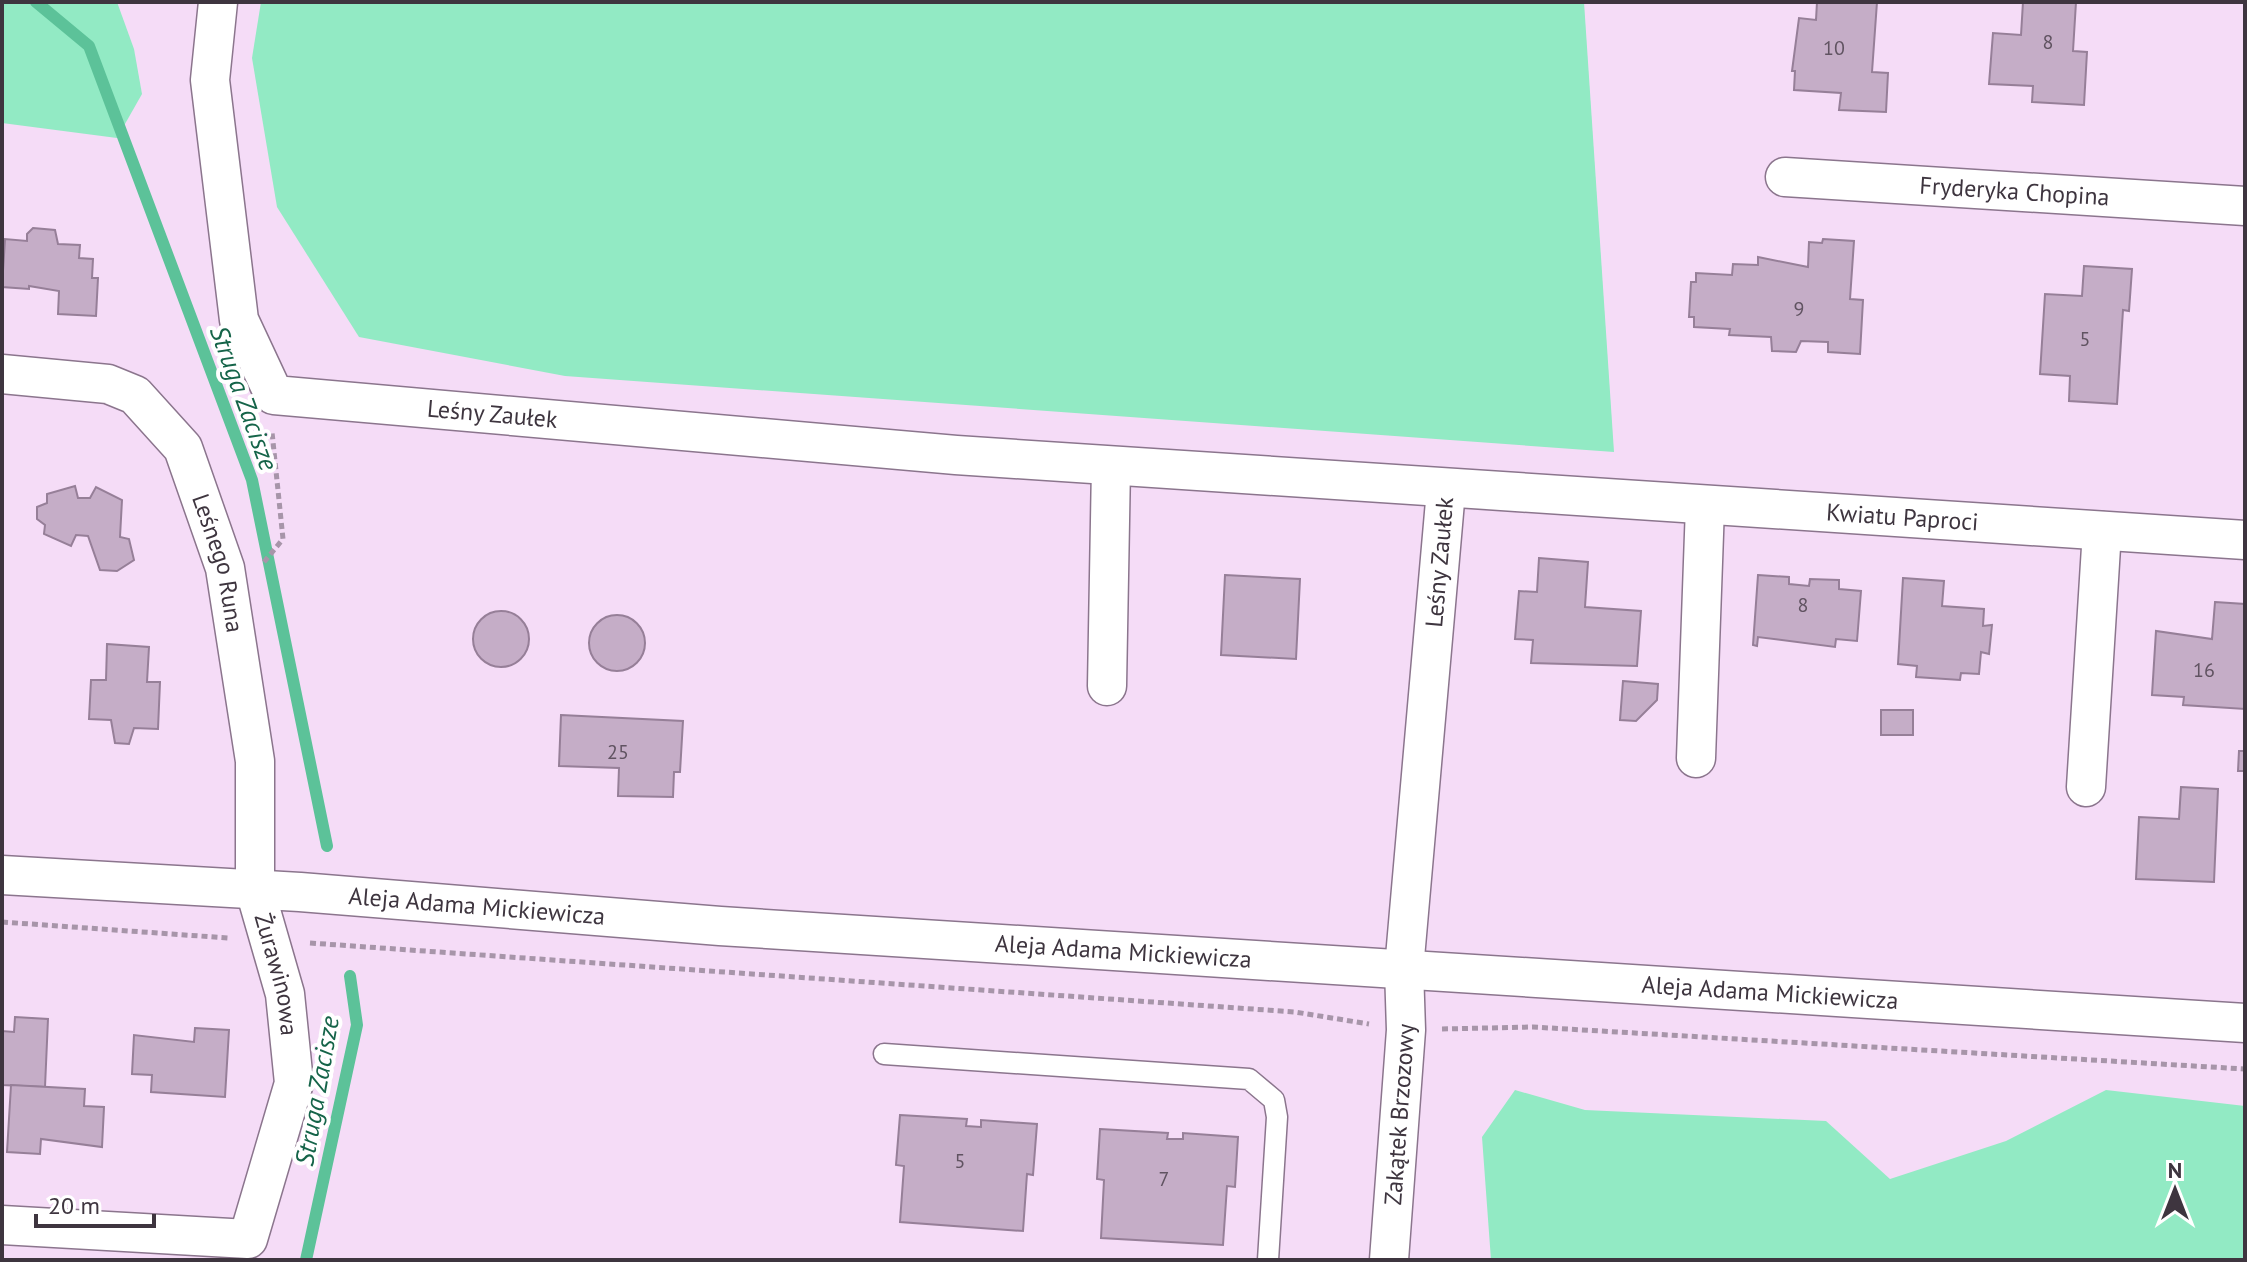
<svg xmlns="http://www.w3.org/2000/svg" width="2247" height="1262" viewBox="0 0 2247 1262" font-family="'PT Sans',sans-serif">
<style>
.green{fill:#92eac4}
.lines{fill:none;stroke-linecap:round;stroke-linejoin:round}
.stream{stroke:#5cc299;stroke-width:12}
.building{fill:#c5adc7;stroke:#967f98;stroke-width:2}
.lane-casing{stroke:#8b758d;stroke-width:23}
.street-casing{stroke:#8b758d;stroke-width:41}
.path{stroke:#a795a9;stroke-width:5;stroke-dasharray:6 4;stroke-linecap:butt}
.lane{stroke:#fff;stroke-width:20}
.street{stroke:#fff;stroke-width:38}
.labels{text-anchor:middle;stroke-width:8;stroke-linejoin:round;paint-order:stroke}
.number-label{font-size:20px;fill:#605361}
.street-label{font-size:24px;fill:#3e353f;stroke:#fff}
.water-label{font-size:26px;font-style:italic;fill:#156449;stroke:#fff}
</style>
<rect width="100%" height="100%" fill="#f5dcf7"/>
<g class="green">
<path d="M2 2H117L134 49 142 94 117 138 2 123Z"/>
<path d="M261 2H1584L1614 452 565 376 359 337 277 207 252 58Z"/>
<path d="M1515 1090 1585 1110 1826 1121 1890 1179 2006 1141 2106 1090 2245 1106V1260H1491L1482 1137Z"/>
</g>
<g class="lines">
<g class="stream">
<path d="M36 2 89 46 252 480 327 846"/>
<path d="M306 1260 357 1025 350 976"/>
</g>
</g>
<g class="building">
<path d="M1817 2H1877L1872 72 1888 73 1886 112 1839 110 1841 93 1794 90 1795 71H1792L1799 18 1816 20Z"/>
<path d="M2023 2H2076L2073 51 2087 52 2084 105 2032 102 2033 86 1989 84 1993 33 2021 35Z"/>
<path d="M33 228 55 230 58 244 80 245 79 258 93 259 92 278H98L96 316 58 314 59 291 29 286V289L2 287 5 239 27 241V234Z"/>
<path d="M1823 239 1854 241 1850 299 1863 300 1860 354 1828 352V342L1801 341 1796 352 1772 351 1771 337 1729 335 1730 329 1694 327V317H1689L1691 282H1696V273L1732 275 1733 264 1758 265V257L1808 267 1809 242 1822 243Z"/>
<path d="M2084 266 2132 269 2129 311 2123 310 2117 404 2069 401 2070 376 2040 374 2045 294 2082 296Z"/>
<path d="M75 486 78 498H90L96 487 122 500 120 537 129 539 134 560 117 571 100 570 88 536 76 535 71 546 44 534 45 525 37 519V507L47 503V494Z"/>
<path d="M1539 558 1588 562 1585 607 1641 611 1637 666 1531 663 1533 640 1515 639 1519 591 1537 592Z"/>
<path d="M1225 575 1300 579 1296 659 1221 655Z"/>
<path d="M1758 575 1789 577V584L1809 586 1810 579 1839 580V589L1861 591 1857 641 1836 639 1835 647 1758 637 1757 646 1753 645Z"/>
<path d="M1903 578 1944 581 1942 606 1984 609 1983 626 1992 625 1989 654 1981 652 1979 674 1961 673 1960 680 1916 677 1917 666 1898 664Z"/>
<path d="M2215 602 2245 604V709L2183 705 2184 697 2152 695 2156 631 2212 639Z"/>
<circle cx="501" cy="639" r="28"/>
<circle cx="617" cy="643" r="28"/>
<path d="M107 644 149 647 147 682H160L158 729 134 728 129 744 115 743 111 720 89 719 91 680H106Z"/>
<path d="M1623 681 1658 684 1657 700 1636 721 1620 720Z"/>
<rect x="1881" y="710" width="32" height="25"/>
<path d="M561 715 683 721 680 772H674L673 797 618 796 619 768 559 766Z"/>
<path d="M2239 751H2245V771H2238Z"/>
<path d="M2181 787 2218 789 2214 882 2136 879 2139 817 2179 819Z"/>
<path d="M15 1017 48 1019 45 1087 2 1085V1031L14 1032Z"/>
<path d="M195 1028 229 1030 225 1097 151 1092 152 1075 132 1074 134 1035 194 1042Z"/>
<path d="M11 1085 85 1089 84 1106 104 1107 102 1147 41 1139 40 1154 7 1152Z"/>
<path d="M900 1115 967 1119 966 1126 981 1127V1120L1037 1124 1033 1175 1027 1174 1023 1231 900 1222 904 1166 896 1165Z"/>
<path d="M1100 1129 1168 1133 1167 1139H1183V1133L1238 1137 1235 1187 1227 1186 1223 1245 1101 1238 1104 1180 1097 1179Z"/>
</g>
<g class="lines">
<g class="lane-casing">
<path id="lane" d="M884 1054 1249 1079 1274 1100 1277 1117 1268 1260"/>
</g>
<g class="street-casing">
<g id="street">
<path id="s1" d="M218 2 210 80 239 320 274 395 956 455 2245 540"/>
<path id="s2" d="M1785 177 2245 206"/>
<path id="s3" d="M2 374 108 384 135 395 183 448 225 568 255 761V890L285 994 294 1083 248 1239 2 1225"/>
<path d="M1107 686 1111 466"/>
<path d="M1696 758 1705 506"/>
<path d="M2086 787 2102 531"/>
<path id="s4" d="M2 875 300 892 720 926 2245 1023"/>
<path id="s5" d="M1389 1260 1406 1030 1404 969 1446 490"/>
</g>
</g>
<g class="path">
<path d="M264 562 283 539 272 432"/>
<path d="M2 922 228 938"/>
<path d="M310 943 1295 1012 1369 1024"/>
<path d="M1442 1029 1533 1027 2245 1069"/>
</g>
<use href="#lane" class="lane"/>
<use href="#street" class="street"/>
</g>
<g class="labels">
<g class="number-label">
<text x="2048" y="49">8</text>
<text x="1834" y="55">10</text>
<text x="1799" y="316">9</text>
<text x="2085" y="346">5</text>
<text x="1803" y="612">8</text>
<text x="2204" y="677">16</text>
<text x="618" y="759">25</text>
<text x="960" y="1168">5</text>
<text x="1164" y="1186">7</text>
</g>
<g class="street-label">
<text dy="8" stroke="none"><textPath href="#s2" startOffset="230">Fryderyka Chopina</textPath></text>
<text dy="8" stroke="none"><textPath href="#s1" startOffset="622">Leśny Zaułek</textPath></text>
<text dy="8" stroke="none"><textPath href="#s1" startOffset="2036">Kwiatu Paproci</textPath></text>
<text dy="8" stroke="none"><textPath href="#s3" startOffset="328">Leśnego Runa</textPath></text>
<text dy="8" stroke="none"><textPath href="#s5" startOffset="700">Leśny Zaułek</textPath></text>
<text dy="8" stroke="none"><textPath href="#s4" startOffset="476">Aleja Adama Mickiewicza</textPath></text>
<text dy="8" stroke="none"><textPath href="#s4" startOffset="1124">Aleja Adama Mickiewicza</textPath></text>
<text dy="8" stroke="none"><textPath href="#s3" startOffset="746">Żurawinowa</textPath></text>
<text dy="8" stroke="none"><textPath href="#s4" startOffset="1772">Aleja Adama Mickiewicza</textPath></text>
<text dy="8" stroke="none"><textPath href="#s5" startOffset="146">Zakątek Brzozowy</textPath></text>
</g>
<g class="water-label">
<text transform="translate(244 398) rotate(70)" y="9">Struga Zacisze</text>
<text transform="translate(317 1091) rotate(-80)" y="9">Struga Zacisze</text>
</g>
</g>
<rect width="2247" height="1262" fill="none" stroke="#3e353f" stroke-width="8"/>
<g transform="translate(2175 1190)" stroke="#ffffff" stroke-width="6" paint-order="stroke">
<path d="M0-6L14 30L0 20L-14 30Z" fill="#3e353f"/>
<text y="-12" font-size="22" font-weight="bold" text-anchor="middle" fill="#3e353f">N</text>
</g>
<path d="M36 1214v12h118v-12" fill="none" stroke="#3e353f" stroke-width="4"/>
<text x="48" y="1214" font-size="24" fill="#3e353f" stroke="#ffffff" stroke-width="6" paint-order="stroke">20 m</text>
</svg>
